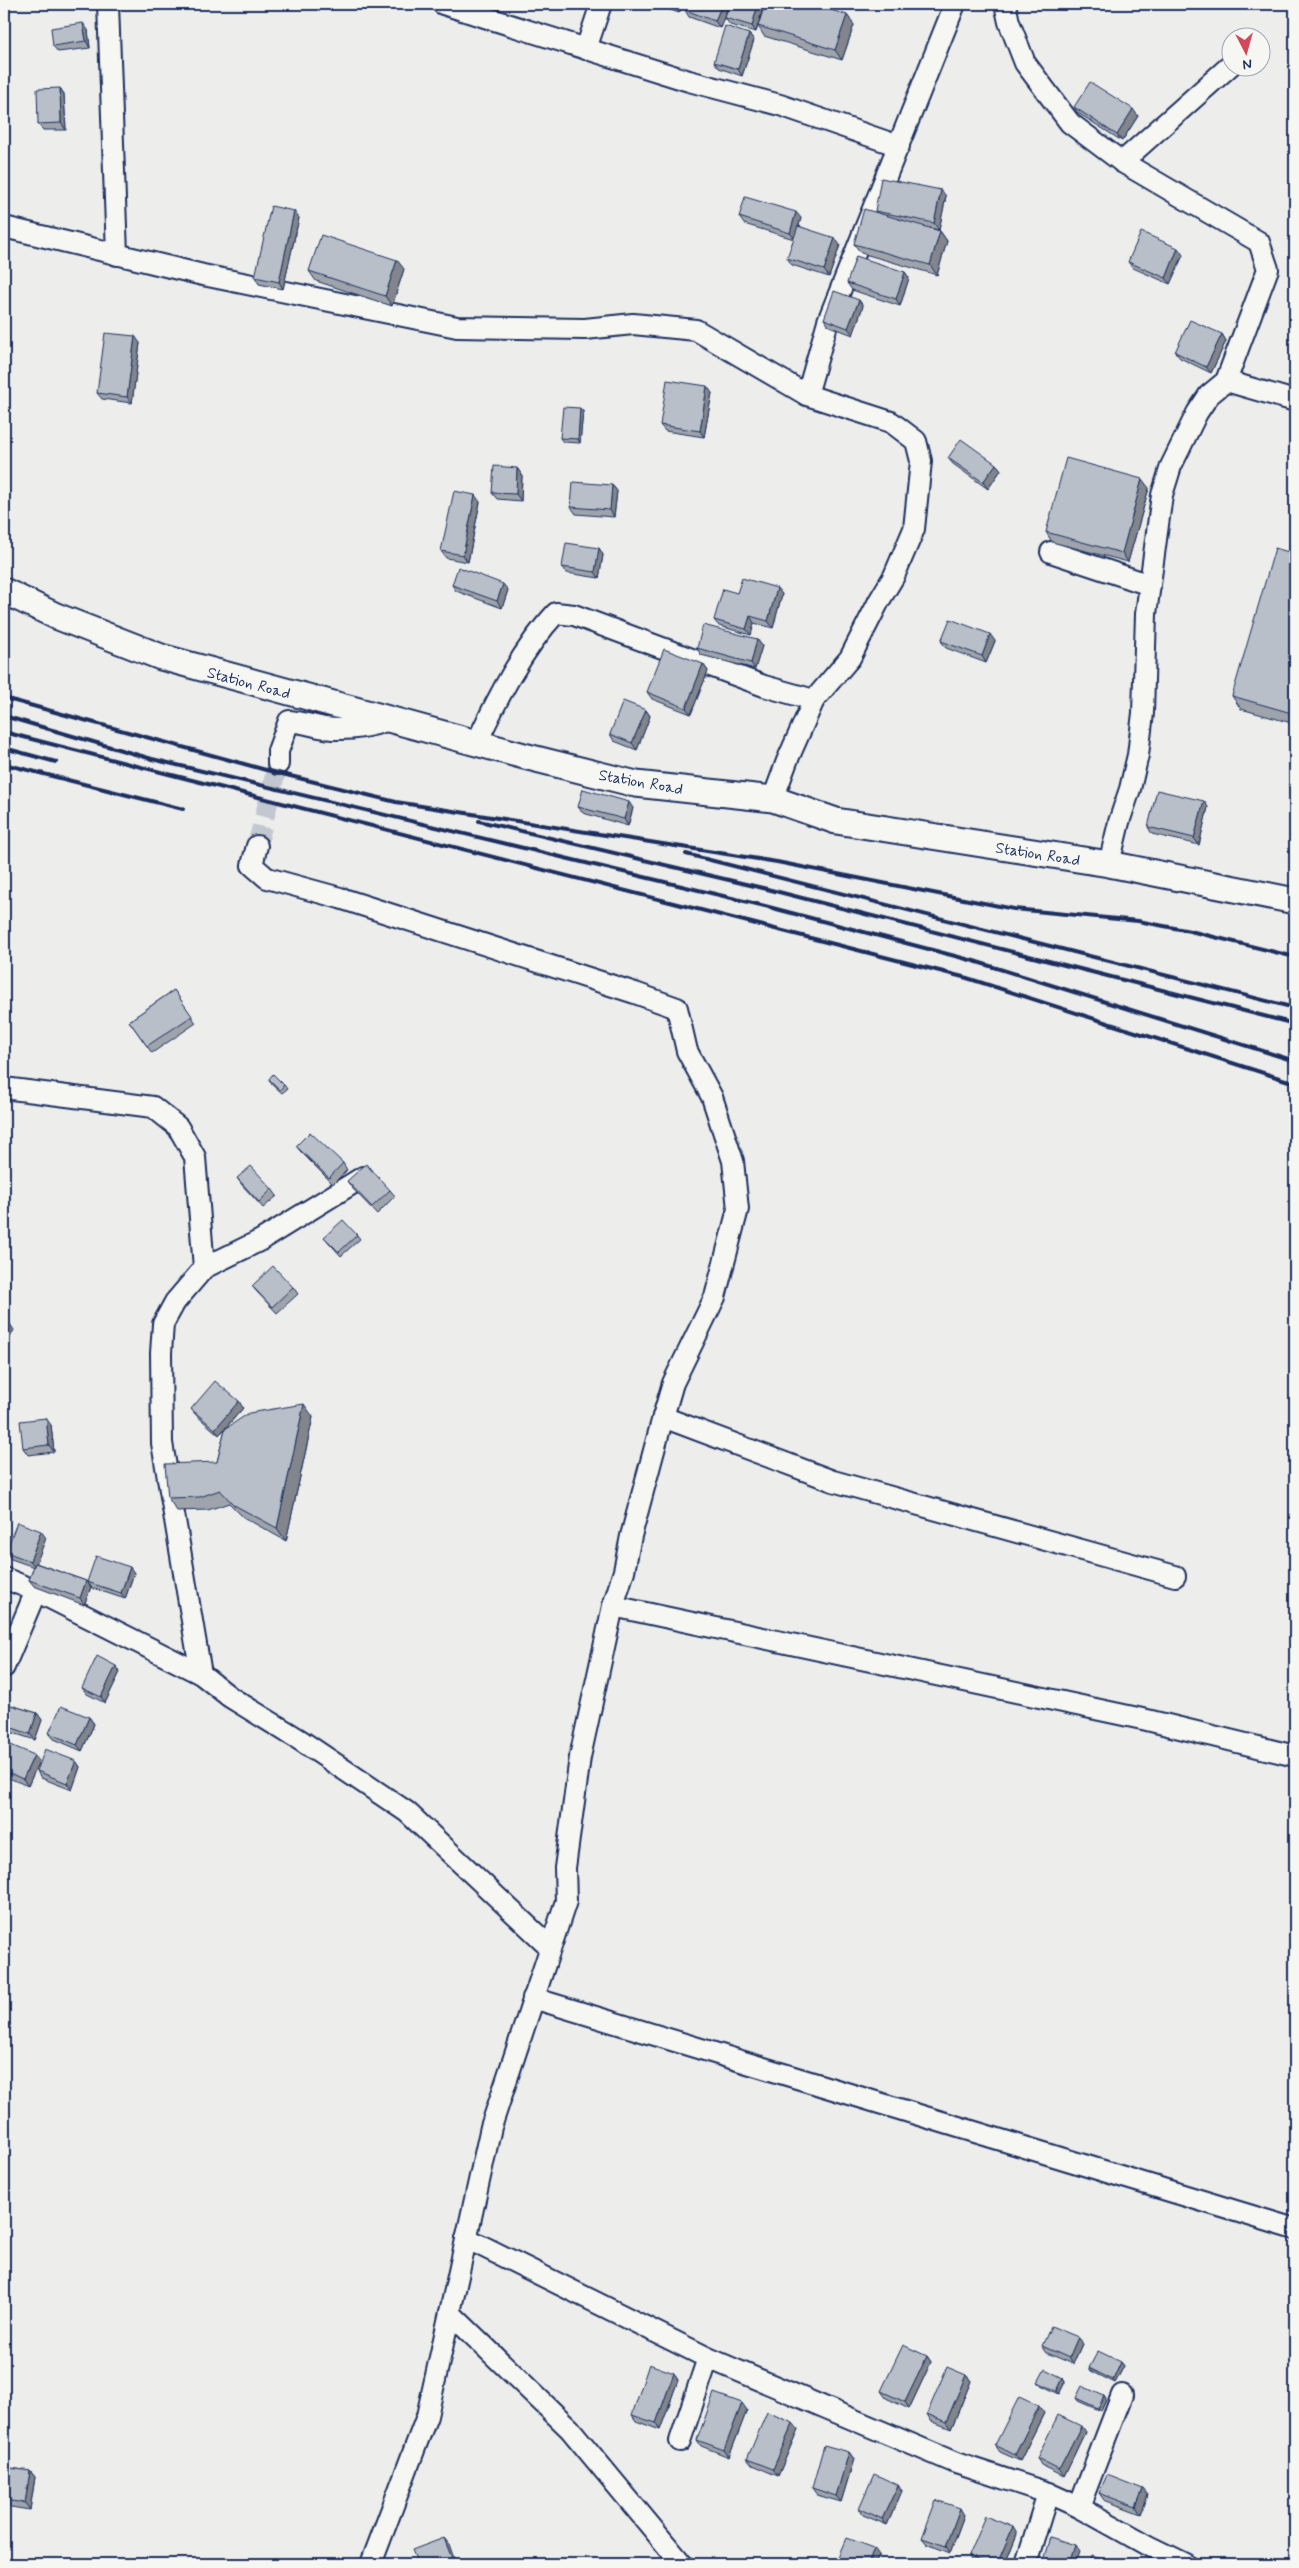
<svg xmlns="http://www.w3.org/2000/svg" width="1299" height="2568" viewBox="0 0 1299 2568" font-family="Mynerve,sans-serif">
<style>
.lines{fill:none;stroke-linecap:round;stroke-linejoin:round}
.minor-tunnel{stroke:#c3c8d0;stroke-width:20;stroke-dasharray:20 10;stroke-linecap:butt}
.minor-casing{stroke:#1b2f5e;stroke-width:24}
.tertiary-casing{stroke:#1b2f5e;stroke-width:29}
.minor{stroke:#f6f6f2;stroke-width:20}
.tertiary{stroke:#f6f6f2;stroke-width:25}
.rail{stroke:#1b2f5e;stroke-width:4}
.wall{fill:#9fa4ac;stroke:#1b2f5e}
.shaded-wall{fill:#82868c;stroke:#1b2f5e}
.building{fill:#b9bfc8;stroke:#1b2f5e}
.labels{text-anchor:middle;stroke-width:4;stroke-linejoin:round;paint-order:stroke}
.street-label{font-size:16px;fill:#1b2f5e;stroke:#f6f6f2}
</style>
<rect width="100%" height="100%" fill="#edeeec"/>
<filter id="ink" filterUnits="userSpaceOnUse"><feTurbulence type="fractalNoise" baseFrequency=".02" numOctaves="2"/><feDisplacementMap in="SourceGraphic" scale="10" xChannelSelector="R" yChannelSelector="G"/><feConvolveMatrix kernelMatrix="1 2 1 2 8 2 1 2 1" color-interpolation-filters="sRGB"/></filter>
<g filter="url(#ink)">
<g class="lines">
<path class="minor-tunnel" d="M257 846 278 764"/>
<g class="minor-casing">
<g id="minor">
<path d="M108 4 117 255"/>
<path d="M443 4 689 81 780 105 899 146"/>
<path d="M1005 4 1009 22 1025 63 1070 123 1122 162 1259 242 1268 269 1226 381 1209 395 1197 413 1171 466 1162 495 1146 614 1143 713 1138 755 1130 789 1119 822 1109 864"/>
<path d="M586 49 601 4"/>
<path d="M1122 162 1232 64"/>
<path d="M4 227 203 275 457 327 585 329 633 324 696 330 807 395 891 422 916 441 921 461 914 529 894 576 879 601 850 658 814 700 787 761 773 799"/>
<path d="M1226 381 1295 401"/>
<path d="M807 395 828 321 955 4"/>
<path d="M1051 552 1150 585"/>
<path d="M477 742C497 699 523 648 556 613L574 615 764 686 814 700"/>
<path d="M278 764V751L289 721C302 722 313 726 325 728 346 731 369 727 389 720"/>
<path d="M257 846 252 865 267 878 340 898 635 993 677 1008 687 1051 712 1097 733 1161 738 1209 715 1297 673 1383 663 1417 631 1536 624 1571 613 1606 580 1757 565 1868 566 1901 491 2127 427 2416 371 2564"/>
<path d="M4 1088 153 1107 178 1127 195 1157 204 1268"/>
<path d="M663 1417 833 1481 1175 1576"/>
<path d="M4 1578 36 1591 201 1674 230 1697 300 1740 407 1812 550 1947"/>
<path d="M613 1606 1147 1720 1295 1756"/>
<path d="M4 1667 36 1591"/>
<path d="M201 1674 162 1443 161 1353 163 1324 175 1302 204 1268 261 1240 363 1177"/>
<path d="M533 1998 1295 2229"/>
<path d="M466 2238 708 2358 956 2463 1048 2493 1079 2507 1149 2546 1186 2564"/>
<path d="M450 2313 570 2429 682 2564"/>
<path d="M680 2441 708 2358"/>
<path d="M1079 2507 1122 2395"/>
<path d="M1026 2564 1048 2493"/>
</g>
</g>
<g class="tertiary-casing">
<path id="tertiary" d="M4 591 56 616 161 657 524 756 636 784 773 799 836 821 1109 864 1295 901"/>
</g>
<use href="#minor" class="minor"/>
<use href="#tertiary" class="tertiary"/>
<g class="rail">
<path d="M4 698 266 770 396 802 777 862 1014 909 1138 921 1190 931 1295 957"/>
<path d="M4 716 152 759 765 906 974 961 1295 1061"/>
<path d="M4 732 967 978 1295 1083"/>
<path d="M4 748 56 762"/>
<path d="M4 764 183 809"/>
<path d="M479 821 767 889 1295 1024"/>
<path d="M686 854 1295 1008"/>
</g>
</g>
<g class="wall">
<path d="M653 4H683L679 13Z"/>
<path d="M729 4H764L760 19 847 15 854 25 842 60 764 36 758 26 756 32 730 25 725 18Z"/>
<path d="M729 4 720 28 689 17 685 10Z"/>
<path d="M88 30 90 48 58 52 53 46Z"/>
<path d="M749 34 754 40 742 76 719 68 714 62Z"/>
<path d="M60 88 64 94 66 130H43L38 124Z"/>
<path d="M1074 107 1138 116 1122 141 1078 113Z"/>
<path d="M946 196 939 230 930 228 940 231 947 241 937 275 861 253 854 244 876 213 875 211Z"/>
<path d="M739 217 801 218 799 226 840 245 829 277 792 265 787 258 794 239 744 224Z"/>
<path d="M299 218 283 289 259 284 255 277Z"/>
<path d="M1183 255 1170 284 1133 268 1128 262Z"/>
<path d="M404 269 392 306 316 281 309 271Z"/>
<path d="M905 272 909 278 900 306 852 290 847 283Z"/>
<path d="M859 300 863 306 853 335 829 326 824 319Z"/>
<path d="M1222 334 1226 341 1211 373 1180 358 1175 352Z"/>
<path d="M140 343 132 403 102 399 97 393Z"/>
<path d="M712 393 704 437 665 431 660 425Z"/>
<path d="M580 408 583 411 580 443 563 442 560 438Z"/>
<path d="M948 458 996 464 1001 470 988 489 953 464Z"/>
<path d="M517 468 522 475 521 501 497 499 492 493Z"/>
<path d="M612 485 617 491 614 517 576 514 571 507Z"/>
<path d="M1149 488 1128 562 1052 542 1046 532Z"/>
<path d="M480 502 468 562 446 558 441 551Z"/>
<path d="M599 548 603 555 599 578 567 573 562 567Z"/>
<path d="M1295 554V724L1241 709 1232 696Z"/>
<path d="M452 585 508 590 502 608 456 591Z"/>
<path d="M737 593 782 594 773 628 754 623 751 635 719 626 714 620Z"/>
<path d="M757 639 762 646 755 669 701 655 697 648Z"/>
<path d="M941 641H995L986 663 946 648Z"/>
<path d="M703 664 708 671 691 714 652 699 647 692Z"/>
<path d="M646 710 650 716 637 750 614 741 610 734Z"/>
<path d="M578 807 633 808 628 826 583 813Z"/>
<path d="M1208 807 1199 845 1152 834 1148 827Z"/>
<path d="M174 990 196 1023 152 1053 129 1021Z"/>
<path d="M269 1079 284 1085 287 1089 282 1093 271 1083Z"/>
<path d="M296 1146 343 1163 347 1170 333 1184 301 1152Z"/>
<path d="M237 1178 272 1189 277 1196 263 1208 242 1185Z"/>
<path d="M347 1181 390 1190 395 1196 377 1214 352 1188Z"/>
<path d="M357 1235 360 1239 341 1256 324 1237Z"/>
<path d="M252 1286 293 1287 298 1294 277 1313 257 1292Z"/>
<path d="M243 1408 225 1429 313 1417 286 1541 243 1517 229 1503 208 1510 177 1511 168 1498 217 1462 225 1429 219 1435 196 1415 191 1409Z"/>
<path d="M51 1425 54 1452 28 1455 23 1448Z"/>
<path d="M46 1538 36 1563 86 1581 91 1587 84 1605 34 1586 29 1580 34 1567 11 1559 6 1552Z"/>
<path d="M134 1573 125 1599 92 1588 87 1582Z"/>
<path d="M116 1666 120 1672 105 1703 87 1694 82 1688Z"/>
<path d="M4 1703 37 1713 42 1720 35 1740 4 1730Z"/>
<path d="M89 1717 94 1724 82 1751 54 1739 49 1733Z"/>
<path d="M4 1742 39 1761 28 1786 4 1776Z"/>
<path d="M76 1761 80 1767 72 1790 41 1778 37 1771Z"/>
<path d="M1082 2344 1073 2364 1047 2353 1042 2346Z"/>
<path d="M927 2356 931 2362 909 2409 886 2398 881 2391Z"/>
<path d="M1121 2362 1124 2366 1115 2383 1091 2371 1089 2368Z"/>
<path d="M966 2375 971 2381 951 2429 931 2421 927 2414Z"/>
<path d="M1063 2378 1065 2382 1059 2394 1041 2385 1038 2382Z"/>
<path d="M678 2380 660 2430 636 2421 632 2415Z"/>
<path d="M1104 2396 1106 2400 1101 2411 1078 2401 1076 2398Z"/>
<path d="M747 2410 729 2457 701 2446 697 2440Z"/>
<path d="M1044 2413 1020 2461 1000 2452 995 2445Z"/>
<path d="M798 2429 778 2476 752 2465 747 2459Z"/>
<path d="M1085 2432 1064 2476 1041 2465 1037 2458Z"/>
<path d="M849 2452 854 2459 841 2502 817 2495 812 2488Z"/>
<path d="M4 2467 30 2471 35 2477 30 2510 4 2506Z"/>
<path d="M898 2485 902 2491 887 2525 863 2515 859 2508Z"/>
<path d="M1099 2493 1148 2495 1141 2514 1104 2500Z"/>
<path d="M964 2515 950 2553 927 2544 922 2538Z"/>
<path d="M1017 2534 1005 2564H977L972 2562 968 2556Z"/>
</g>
<g class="shaded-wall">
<path d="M676 4H683L679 13 675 7Z"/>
<path d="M722 4H729L720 28 715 21Z"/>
<path d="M758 4H764L756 32 752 26Z"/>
<path d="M847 15 854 25 842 60 835 50Z"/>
<path d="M83 23 88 30 90 48 86 41Z"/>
<path d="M749 34 754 40 742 76 738 69Z"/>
<path d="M60 88 64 94 66 130 61 123Z"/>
<path d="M1133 109 1138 116 1122 141 1117 135Z"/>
<path d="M941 190 946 196 939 230 934 223Z"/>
<path d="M294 211 299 218 283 289 279 282Z"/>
<path d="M796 212 801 218 795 239 790 233Z"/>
<path d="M940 231 947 241 937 275 930 265Z"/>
<path d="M835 238 840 245 829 277 824 270Z"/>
<path d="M1178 248 1183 255 1170 284 1166 278Z"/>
<path d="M397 260 404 269 392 306 385 296Z"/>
<path d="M905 272 909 278 900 306 896 299Z"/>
<path d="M859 300 863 306 853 335 848 328Z"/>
<path d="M1222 334 1226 341 1211 373 1206 367Z"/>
<path d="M135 336 140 343 132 403 127 397Z"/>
<path d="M707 386 712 393 704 437 700 431Z"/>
<path d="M580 408 583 411 580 443 578 439Z"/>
<path d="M996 464 1001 470 988 489 983 482Z"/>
<path d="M517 468 522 475 521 501 516 494Z"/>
<path d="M1142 479 1149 488 1128 562 1122 553Z"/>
<path d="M612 485 617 491 614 517 610 510Z"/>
<path d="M475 495 480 502 468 562 463 555Z"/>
<path d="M599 548 603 555 599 578 595 572Z"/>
<path d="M503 584 508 590 502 608 497 601Z"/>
<path d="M777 588 782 594 773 628 768 621Z"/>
<path d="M750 616 754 623 751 635 746 629Z"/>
<path d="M990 634 995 641 986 663 982 656Z"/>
<path d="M757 639 762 646 755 669 751 663Z"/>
<path d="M703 664 708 671 691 714 686 708Z"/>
<path d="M646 710 650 716 637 750 632 743Z"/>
<path d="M1204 801 1208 807 1199 845 1194 838Z"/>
<path d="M629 802 633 808 628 826 624 819Z"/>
<path d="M10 1324 14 1330 4 1349V1334Z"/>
<path d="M239 1401 243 1408 219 1435 215 1429Z"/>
<path d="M304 1404 313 1417 286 1541 277 1528Z"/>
<path d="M46 1418 51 1425 54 1452 49 1445Z"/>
<path d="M41 1531 46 1538 35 1567 30 1561Z"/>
<path d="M130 1567 134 1573 125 1599 121 1593Z"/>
<path d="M86 1581 91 1587 84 1605 80 1598Z"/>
<path d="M116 1666 120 1672 105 1703 101 1697Z"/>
<path d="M37 1713 42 1720 35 1740 30 1734Z"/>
<path d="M89 1717 94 1724 82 1751 77 1745Z"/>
<path d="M34 1755 39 1761 28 1786 23 1779Z"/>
<path d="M76 1761 80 1767 72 1790 67 1783Z"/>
<path d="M4 1778 6 1782 4 1792Z"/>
<path d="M1078 2337 1082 2344 1073 2364 1069 2358Z"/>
<path d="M927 2356 931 2362 909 2409 905 2402Z"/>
<path d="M1121 2362 1124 2366 1115 2383 1113 2380Z"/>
<path d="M674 2373 678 2380 660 2430 656 2423Z"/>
<path d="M966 2375 971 2381 951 2429 946 2422Z"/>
<path d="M1063 2378 1065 2382 1059 2394 1057 2391Z"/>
<path d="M1104 2396 1106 2400 1101 2411 1098 2408Z"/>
<path d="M742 2403 747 2410 729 2457 724 2450Z"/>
<path d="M1039 2406 1044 2413 1020 2461 1015 2455Z"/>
<path d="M793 2423 798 2429 778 2476 773 2469Z"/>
<path d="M1081 2426 1085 2432 1064 2476 1059 2469Z"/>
<path d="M849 2452 854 2459 841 2502 836 2496Z"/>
<path d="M30 2471 35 2477 30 2510 25 2503Z"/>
<path d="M898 2485 902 2491 887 2525 882 2519Z"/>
<path d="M1143 2489 1148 2495 1141 2514 1136 2507Z"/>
<path d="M960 2508 964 2515 950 2553 946 2546Z"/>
<path d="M1013 2527 1017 2534 1005 2564H997Z"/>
<path d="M444 2538 449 2544 456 2564H454Z"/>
<path d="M1075 2545 1080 2552 1076 2564H1069Z"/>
<path d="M874 2548 879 2555 875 2564H868Z"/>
</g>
<g class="building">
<path d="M667 4H676L675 7Z"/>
<path d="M687 4H722L715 21 685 10Z"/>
<path d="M729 4H758L752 26 725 18Z"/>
<path d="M765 4H812L847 15 835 50 758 26Z"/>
<path d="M83 23 86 41 53 46 51 28Z"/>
<path d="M725 26 749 34 738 69 714 62Z"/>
<path d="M1090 82 1133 109 1117 135 1074 107Z"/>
<path d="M60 88 61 123 38 124 37 89Z"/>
<path d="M881 178 941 190 934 223 875 211Z"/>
<path d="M745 197 796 212 790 233 739 217Z"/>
<path d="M271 206 294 211 279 282 255 277Z"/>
<path d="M864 209 940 231 930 265 854 244Z"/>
<path d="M798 226 835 238 824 270 787 258Z"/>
<path d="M1141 232 1178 248 1166 278 1128 262Z"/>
<path d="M321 235 397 260 385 296 309 271Z"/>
<path d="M856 256 905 272 896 299 847 283Z"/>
<path d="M834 291 859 300 848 328 824 319Z"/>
<path d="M1190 320 1222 334 1206 367 1175 352Z"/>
<path d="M105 333 135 336 127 397 97 393Z"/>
<path d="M667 380 707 386 700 431 660 425Z"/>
<path d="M563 407 580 408 578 439 560 438Z"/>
<path d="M961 439 996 464 983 482 948 458Z"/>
<path d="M1066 458 1142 479 1122 553 1046 532Z"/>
<path d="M494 466 517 468 516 494 492 493Z"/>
<path d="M573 482 612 485 610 510 571 507Z"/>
<path d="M454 491 475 495 463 555 441 551Z"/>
<path d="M566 543 599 548 595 572 562 567Z"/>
<path d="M1275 548 1295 554V714L1232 696Z"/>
<path d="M458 567 503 584 497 601 452 585Z"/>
<path d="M742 578 777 588 768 621 750 616 746 629 714 620 723 589 737 593Z"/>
<path d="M950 619 990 634 982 656 941 641Z"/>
<path d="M703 625 757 639 751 663 697 648Z"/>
<path d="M664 649 703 664 686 708 647 692Z"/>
<path d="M623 701 646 710 632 743 610 734Z"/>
<path d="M583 789 629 802 624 819 578 807Z"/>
<path d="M1157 790 1204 801 1194 838 1148 827Z"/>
<path d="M174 990 192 1016 147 1046 129 1021Z"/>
<path d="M273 1074 284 1085 280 1090 269 1079Z"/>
<path d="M310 1132 343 1163 329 1178 296 1146Z"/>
<path d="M366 1164 390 1190 372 1207 347 1181Z"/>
<path d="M251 1166 272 1189 259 1202 237 1178Z"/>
<path d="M343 1220 357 1235 339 1252 324 1237Z"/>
<path d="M273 1266 293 1287 272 1307 252 1286Z"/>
<path d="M4 1321 10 1324 4 1334Z"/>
<path d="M215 1381 239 1401 215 1429 191 1409Z"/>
<path d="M304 1404 277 1528 234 1505 220 1490 200 1497 168 1498 165 1464 217 1462 225 1429 249 1413Z"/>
<path d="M46 1418 49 1445 23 1448 20 1421Z"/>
<path d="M17 1522 41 1531 30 1561 6 1552Z"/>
<path d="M96 1556 130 1567 121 1593 87 1582Z"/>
<path d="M35 1563 86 1581 80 1598 29 1580Z"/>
<path d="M97 1656 116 1666 101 1697 82 1688Z"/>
<path d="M4 1703 37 1713 30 1734 4 1725Z"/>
<path d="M61 1706 89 1717 77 1745 49 1733Z"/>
<path d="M4 1742 34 1755 23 1779 4 1771Z"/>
<path d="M45 1749 76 1761 67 1783 37 1771Z"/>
<path d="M1051 2326 1078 2337 1069 2358 1042 2346Z"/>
<path d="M903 2345 927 2356 905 2402 881 2391Z"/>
<path d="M1098 2351 1121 2362 1113 2380 1089 2368Z"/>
<path d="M649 2364 674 2373 656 2423 632 2415Z"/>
<path d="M947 2367 966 2375 946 2422 927 2414Z"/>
<path d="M1045 2369 1063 2378 1057 2391 1038 2382Z"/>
<path d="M1082 2386 1104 2396 1098 2408 1076 2398Z"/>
<path d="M714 2393 742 2403 724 2450 697 2440Z"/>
<path d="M1019 2397 1039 2406 1015 2455 995 2445Z"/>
<path d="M767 2412 793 2423 773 2469 747 2459Z"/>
<path d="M1058 2415 1081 2426 1059 2469 1037 2458Z"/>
<path d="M824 2445 849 2452 836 2496 812 2488Z"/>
<path d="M4 2467 30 2471 25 2503 4 2500Z"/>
<path d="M874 2474 898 2485 882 2519 859 2508Z"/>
<path d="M1107 2475 1143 2489 1136 2507 1099 2493Z"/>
<path d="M936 2500 960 2508 946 2546 922 2538Z"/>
<path d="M985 2516 1013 2527 997 2564H988L968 2556Z"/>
<path d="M1050 2537 1075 2545 1069 2564H1042Z"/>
<path d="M444 2538 454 2564H418L412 2550Z"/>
<path d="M847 2538 874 2548 868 2564H836Z"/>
<path d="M1092 2556 1117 2564H1090Z"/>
<path d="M150 2562 159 2564H150Z"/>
</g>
</g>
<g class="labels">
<g class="street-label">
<text transform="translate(249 682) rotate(15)" y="6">Station Road</text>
<text transform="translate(641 781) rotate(10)" y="6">Station Road</text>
<text transform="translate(1038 853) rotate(9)" y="6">Station Road</text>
</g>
</g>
<rect width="1299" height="2568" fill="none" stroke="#f6f6f2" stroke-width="20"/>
<rect x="10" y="10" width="1279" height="2548" fill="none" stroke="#1b2f5e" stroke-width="2" filter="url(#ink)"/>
<g transform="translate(1246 52) rotate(174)"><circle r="24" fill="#f6f6f2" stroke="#9ea6b7"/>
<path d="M0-4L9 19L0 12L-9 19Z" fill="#d1495b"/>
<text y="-8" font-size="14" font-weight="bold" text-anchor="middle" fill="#1b2f5e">N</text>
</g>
</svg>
